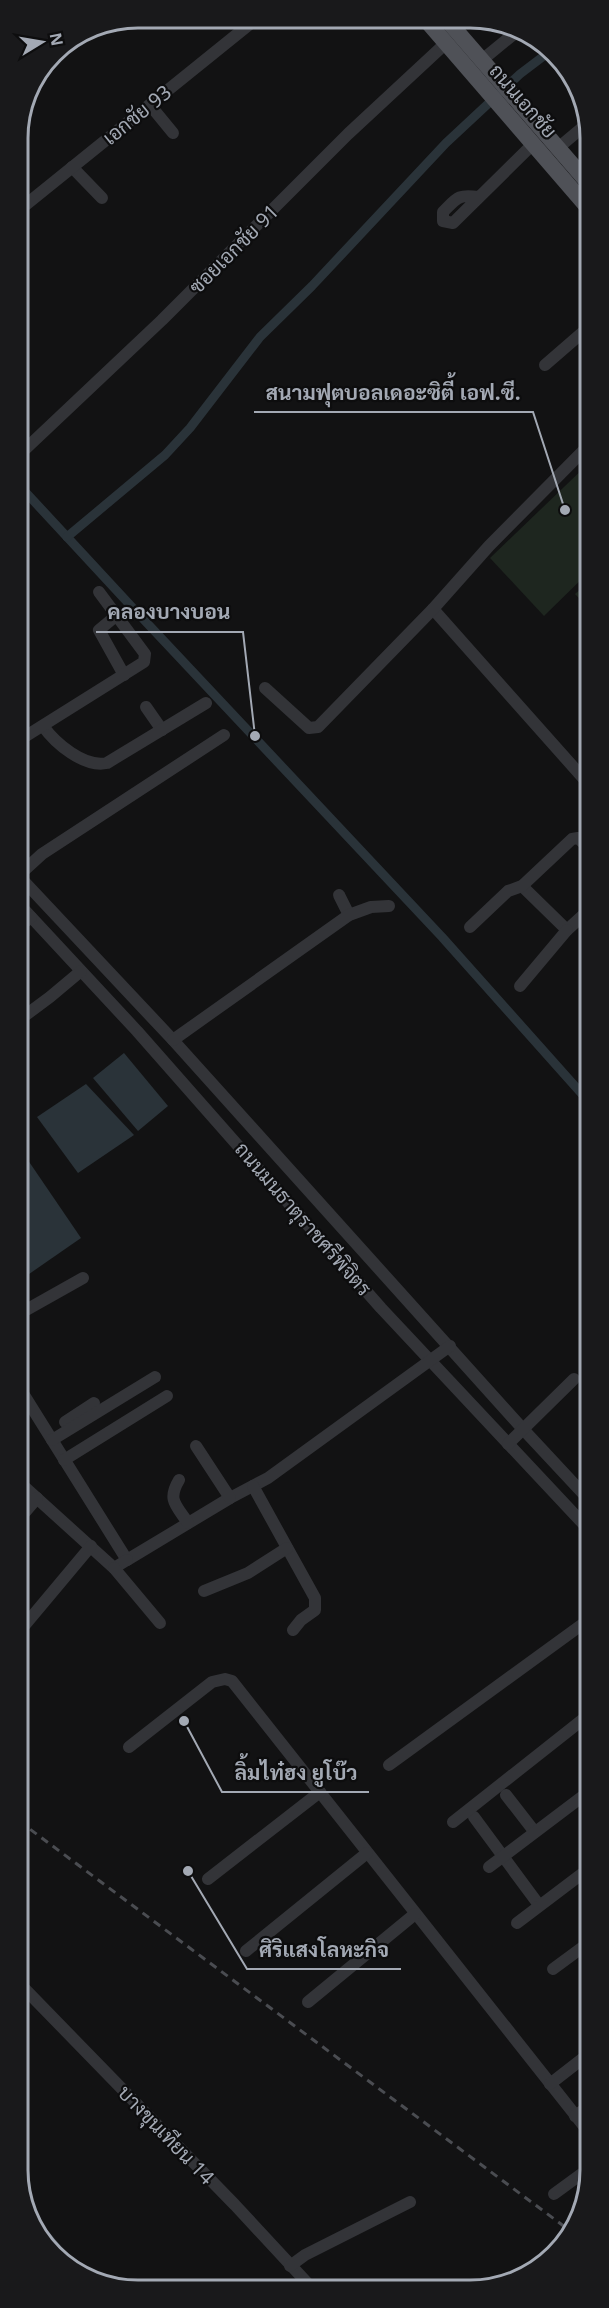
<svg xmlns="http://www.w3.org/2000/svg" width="609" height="2308" viewBox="0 0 609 2308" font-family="'Noto Sans',Sarabun,sans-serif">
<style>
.green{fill:#1e261f}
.water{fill:#2a3339}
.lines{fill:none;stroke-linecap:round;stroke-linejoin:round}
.canal{stroke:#2a3339;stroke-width:9}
.minor{stroke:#333438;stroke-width:12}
.major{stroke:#4f5157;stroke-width:16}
.rail{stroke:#4a4c51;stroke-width:3;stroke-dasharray:8 6;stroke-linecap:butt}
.labels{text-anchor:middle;stroke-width:4.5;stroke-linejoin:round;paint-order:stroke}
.street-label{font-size:20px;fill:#a3a9b4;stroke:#0d0d0e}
.rim{fill:none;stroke:#a3a9b4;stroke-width:3}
.leader{fill:none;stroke:#a3a9b4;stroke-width:2}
.callout-dot{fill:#a3a9b4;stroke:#0d0d0e;stroke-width:2}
.callout-label{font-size:21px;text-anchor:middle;font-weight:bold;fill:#a3a9b4;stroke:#0d0d0e;stroke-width:4.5;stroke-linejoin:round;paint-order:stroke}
</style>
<rect width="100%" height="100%" fill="#121213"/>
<g class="green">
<path d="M590 462V571L544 616 490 558Z"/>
<path d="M590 581V610L575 594Z"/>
</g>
<g class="water">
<path d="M124 1053 168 1106 138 1131 93 1078Z"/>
<path d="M86 1084 134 1135 78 1173 37 1117Z"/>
<path d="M19 1147 81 1238 19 1281Z"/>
</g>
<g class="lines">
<g class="canal">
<path d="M18 484 131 606 442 937 590 1103"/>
<path d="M67 537 165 455 190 428 260 337 312 286 446 143 520 74 549 52"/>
<path d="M37 2225 66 2259"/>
</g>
<g class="minor">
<path d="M482 60 515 33"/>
<path d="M150 105 173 133"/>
<path d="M558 148 589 122"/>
<path d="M72 167 102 198"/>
<path d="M478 197C458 194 457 198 443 212V221L453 223 533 144"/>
<path d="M18 211 256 19"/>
<path d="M545 365 590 326"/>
<path d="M18 456 162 320 348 134 446 43"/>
<path d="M433 609 584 779"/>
<path d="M117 615 99 630 124 675"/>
<path d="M265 688 309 728 318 727 433 609 489 546 590 444"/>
<path d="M146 707 162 730"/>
<path d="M43 726C55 743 84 768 107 763L206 703"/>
<path d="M18 741 144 662 145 654 99 592"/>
<path d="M19 875 42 854 224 735"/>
<path d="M19 876 173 1040 522 1428 590 1501"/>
<path d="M522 886 567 930 590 909"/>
<path d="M339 895 349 915"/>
<path d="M19 904 137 1031 381 1308 590 1531"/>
<path d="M19 927 31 917"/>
<path d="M470 927 508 891 522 886 572 839 578 838 590 849"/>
<path d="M520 986 567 930"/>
<path d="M19 1020 50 997 81 971"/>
<path d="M173 1040 349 915 371 907 389 906"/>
<path d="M19 1314 83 1278"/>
<path d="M19 1387 127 1560 230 1498 268 1478 450 1346"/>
<path d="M65 1422 94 1403"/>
<path d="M52 1440 155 1377"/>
<path d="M508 1444 574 1379"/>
<path d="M196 1446 230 1498"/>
<path d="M64 1460 167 1396"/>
<path d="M179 1480C167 1500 176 1505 188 1523"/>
<path d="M19 1482 114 1568 127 1560"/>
<path d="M253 1486 315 1598V1610L301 1620 293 1630"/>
<path d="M19 1519 37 1498"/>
<path d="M114 1568 160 1623"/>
<path d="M204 1591 248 1573 287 1548"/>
<path d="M19 1632 91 1546"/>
<path d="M129 1747 212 1682 225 1679 232 1681 591 2135"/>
<path d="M389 1765 591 1618"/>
<path d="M506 1795 534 1831"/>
<path d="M474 1817 539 1905"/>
<path d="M453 1822 591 1713"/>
<path d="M489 1867 591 1790"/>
<path d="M208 1879 320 1792"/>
<path d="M517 1923 591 1867"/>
<path d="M246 1951 367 1853"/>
<path d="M553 1969 591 1941"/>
<path d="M19 1983 235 2205 312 2288"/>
<path d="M308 2002 415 1914"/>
<path d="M585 2014 591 2010"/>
<path d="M550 2084 586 2056"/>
<path d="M575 2116 591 2105"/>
<path d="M554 2194 591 2167"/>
<path d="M290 2266 305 2255 410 2202"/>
</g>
<g class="major">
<path d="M426 20 590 210"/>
<path d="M447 20 590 185"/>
</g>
<path class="rail" d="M19 1821 569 2230"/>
</g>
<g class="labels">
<g class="street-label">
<text transform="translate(523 101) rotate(49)" y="7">ถนนเอกชัย</text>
<text transform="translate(137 115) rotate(-39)" y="7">เอกชัย 93</text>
<text transform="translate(234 249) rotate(-45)" y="7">ซอยเอกชัย 91</text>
<text transform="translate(303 1219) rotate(49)" y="7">ถนนมนธาตุราชศรีพิจิตร</text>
<text transform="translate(166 2135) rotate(46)" y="7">บางขุนเทียน 14</text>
</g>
</g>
<path d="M0 0H609V2308H0ZM138 28H470A110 110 0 0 1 580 138V2170A110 110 0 0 1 470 2280H138A110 110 0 0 1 28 2170V138A110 110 0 0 1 138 28Z" fill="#19191b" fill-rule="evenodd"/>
<path class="rim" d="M138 28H470A110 110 0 0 1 580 138V2170A110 110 0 0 1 470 2280H138A110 110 0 0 1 28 2170V138A110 110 0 0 1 138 28Z"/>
<path class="leader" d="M565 510L533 412H254M255 736L243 632H96M184 1721L222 1792H369M188 1871L247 1969H401"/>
<g class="callout-dot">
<circle cx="565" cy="510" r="6"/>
<circle cx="255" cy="736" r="6"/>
<circle cx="184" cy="1721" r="6"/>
<circle cx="188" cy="1871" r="6"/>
</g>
<g class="callout-label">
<text x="393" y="400">สนามฟุตบอลเดอะซิตี้ เอฟ.ซี.</text>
<text x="169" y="619">คลองบางบอน</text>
<text x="296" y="1780">ลิ้มไท๋ฮง ยูโบ๊ว</text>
<text x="324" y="1957">ศิริแสงโลหะกิจ</text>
</g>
<g transform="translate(42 42) rotate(79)" stroke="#0d0d0e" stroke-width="4.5" paint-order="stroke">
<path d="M0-4.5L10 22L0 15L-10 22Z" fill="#a3a9b4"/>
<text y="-9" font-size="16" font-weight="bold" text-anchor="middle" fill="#a3a9b4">N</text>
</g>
</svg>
